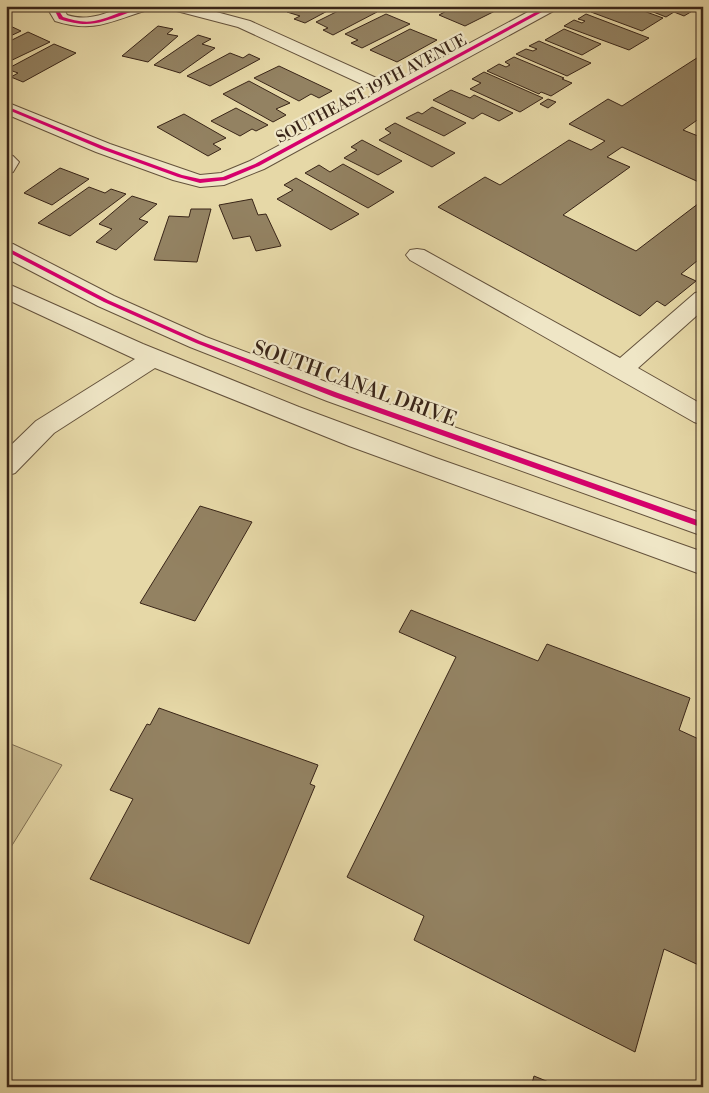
<svg xmlns="http://www.w3.org/2000/svg" width="709" height="1093" viewBox="0 0 709 1093" font-family="'Libre Bodoni',serif">
<style>
.green{fill:#c9ba8f;stroke:#817054}
.building{fill:#938262;stroke:#392518}
.lines{fill:none;stroke-linecap:round;stroke-linejoin:round}
.minor-casing{stroke:#64523c;stroke-width:2}
.minor{fill:#efe6c6;fill-rule:evenodd}
.cycleway-casing{stroke:#efe6c6;stroke-width:3}
.cycleway{fill:#d6006c;fill-rule:evenodd}
.labels{text-anchor:middle;stroke-width:4.5;stroke-linejoin:round;paint-order:stroke}
.far-street-label{font-size:16px;fill:#392518;stroke:#efe6c6}
.street-label{font-size:20px;fill:#392518;stroke:#efe6c6}
</style>
<rect width="100%" height="100%" fill="#e6d8a7"/>
<filter id="stains"><feTurbulence type="fractalNoise" baseFrequency=".004" numOctaves="4"/><feColorMatrix values="0 0 0 0 .2 0 0 0 0 .09 0 0 0 0 .02 0 0 0 .5 -.17"/></filter>
<radialGradient id="worn" r=".72"><stop offset=".6" stop-color="#630" stop-opacity="0"/><stop offset="1" stop-color="#630" stop-opacity=".3"/></radialGradient>
<path class="green" d="M6 742 62 765 6 855Z"/>
<g class="building">
<path d="M297 6H329L333 8 305 23 294 19 300 16 287 12Z"/>
<path d="M348 6H363L377 12 333 35 323 30 328 28 316 22Z"/>
<path d="M456 6H501L503 7 465 26 439 15Z"/>
<path d="M600 6H630L663 18 642 31 591 12Z"/>
<path d="M638 6H685L694 10 684 16 674 12 666 17Z"/>
<path d="M386 14 410 24 362 48 351 43 358 40 345 34Z"/>
<path d="M586 14 649 38 629 50 564 26 574 20 582 23 585 21 578 19Z"/>
<path d="M6 24 21 31 6 38Z"/>
<path d="M158 26 173 29 167 34 178 36 148 62 122 56Z"/>
<path d="M410 29 437 40 397 62 370 50Z"/>
<path d="M564 29 601 44 582 55 545 40Z"/>
<path d="M28 32 50 42 6 63V43Z"/>
<path d="M198 35 211 39 202 44 215 48 180 73 154 65Z"/>
<path d="M539 41 591 63 567 76 516 54 526 49 533 51 537 49 529 46Z"/>
<path d="M54 44 76 53 23 82 11 77 18 73 7 69Z"/>
<path d="M230 53 243 58 249 54 260 59 210 86 187 76Z"/>
<path d="M703 54V116L683 130 703 138V184L622 147 607 157 630 167 563 215 636 251 703 200V256L681 274 696 281 665 306 657 301 640 316 438 207 485 177 500 185 569 140 591 150 605 141 569 124 608 99 622 106Z"/>
<path d="M514 57 564 78 562 79 572 83 551 96 541 92 539 94 487 71 499 64 506 67 510 65 505 62Z"/>
<path d="M279 66 332 91 319 98 311 94 299 101 254 78Z"/>
<path d="M484 72 543 98 520 112 470 89 481 83 472 79Z"/>
<path d="M249 81 290 103 276 109 286 115 273 122 223 94Z"/>
<path d="M451 90 470 98 474 95 513 113 499 121 482 113 473 119 433 100Z"/>
<path d="M548 99 556 102 548 108 540 104Z"/>
<path d="M432 107 466 123 444 136 406 118 418 112 422 114Z"/>
<path d="M236 108 268 125 256 131 252 129 240 136 211 121Z"/>
<path d="M184 114 226 138 213 144 221 149 208 156 157 127Z"/>
<path d="M395 123 455 153 432 167 379 140 391 133 385 129Z"/>
<path d="M362 140 402 161 378 175 344 158 357 150 351 147Z"/>
<path d="M343 164 394 192 368 208 305 173 319 165 330 172Z"/>
<path d="M60 168 89 179 52 205 24 193Z"/>
<path d="M296 178 359 214 331 230 277 199 293 190 284 185Z"/>
<path d="M89 187 105 193 111 189 126 194 70 236 38 223Z"/>
<path d="M132 196 157 204 139 219 148 222 116 250 96 242 112 229 99 224Z"/>
<path d="M252 199 258 215 266 214 281 246 256 251 250 236 233 239 219 205Z"/>
<path d="M191 209H211L197 262 154 260 169 216 189 217Z"/>
<path d="M200 506 252 522 195 621 140 603Z"/>
<path d="M411 610 538 661 547 644 690 698 679 730 703 741V967L664 949 635 1052 414 940 424 916 347 877 456 657 399 632Z"/>
<path d="M159 708 318 765 310 784 315 786 249 944 90 879 133 799 110 790 147 724 150 725Z"/>
<path d="M534 1076 561 1087H531Z"/>
</g>
<g class="lines">
<g class="minor-casing">
<g id="minor">
<path d="M53 6H69L65 11 67 15C89 22 104 13 125 7 133 5 144 6 153 6L151 9C112 20 96 34 55 21L49 11Z"/>
<path d="M167 6H194L250 21 392 85 539 6H559L557 9 264 169 224 185 200 187 173 180 96 152 6 114V102L110 144 200 175 221 173 250 161 379 92 238 27 169 9Z"/>
<path d="M6 154 13 156 19 162 13 172 6 174Z"/>
<path d="M6 243 13 244 114 296 206 337 345 389 703 514V536L327 401 190 347 98 306 6 258Z"/>
<path d="M417 249 424 250 620 358 695 293 703 291V310L638 368 703 405V425L694 422 410 260 406 255 410 250Z"/>
<path d="M6 283 143 344 299 407 436 458 703 552V575L349 446 155 368 54 433 15 473 6 476V450L36 421 135 359 6 299Z"/>
</g>
</g>
<use href="#minor" class="minor"/>
<g class="cycleway-casing">
<g id="cycleway">
<path d="M59 6H63L59 11 63 17C73 20 83 23 94 21 112 18 128 6 147 6 140 9 132 11 125 14 98 24 87 28 59 19L55 11Z"/>
<path d="M547 6H553L259 166 226 180 200 183 178 177 101 149 6 109V106L105 147 182 175 200 179 223 177 255 164Z"/>
<path d="M6 247 108 300 200 341 338 393 703 522V528L334 397 196 343 104 302 6 251Z"/>
</g>
</g>
<use href="#cycleway" class="cycleway"/>
</g>
<g class="labels">
<g class="far-street-label">
<text transform="translate(371 88) rotate(-28)" y="6">SOUTHEAST 19TH AVENUE</text>
</g>
<g class="street-label">
<text transform="translate(355 383) rotate(20)" y="7">SOUTH CANAL DRIVE</text>
</g>
</g>
<rect width="709" height="1093" fill="none" stroke="#e6d8a7" stroke-width="25"/>
<rect x="8" y="8" width="694" height="1078" fill="none" stroke="#392518" stroke-width="2.5"/>
<rect x="12" y="12" width="684" height="1068" fill="none" stroke="#392518"/>
<rect width="100%" height="100%" filter="url(#stains)"/>
<rect width="100%" height="100%" fill="url(#worn)"/>
</svg>
